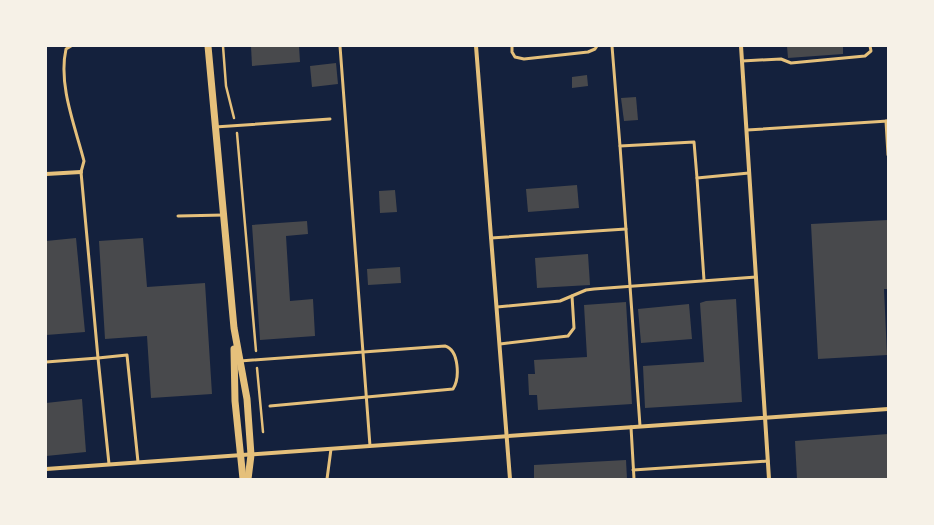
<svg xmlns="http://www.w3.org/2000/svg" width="934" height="525" viewBox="0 0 934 525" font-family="Mulish,sans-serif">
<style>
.building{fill:#48494c}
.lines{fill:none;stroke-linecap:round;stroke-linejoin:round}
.path{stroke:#e5c07b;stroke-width:2.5}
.service{stroke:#e5c07b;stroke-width:3}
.minor{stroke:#e5c07b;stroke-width:4}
.tertiary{stroke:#e5c07b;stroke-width:7}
</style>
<rect width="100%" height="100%" fill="#14213d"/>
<g class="building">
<path d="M251 46H299L300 62 252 66Z"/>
<path d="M787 46H843V54L788 58Z"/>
<path d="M336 63 338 84 312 87 310 66Z"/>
<path d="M587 75 588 86 572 88V77Z"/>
<path d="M636 97 638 120 624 121 621 98Z"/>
<path d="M577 185 579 208 528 212 526 189Z"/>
<path d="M395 190 397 212 380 213 379 191Z"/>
<path d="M888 220V289H884L887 355 818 359 811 224Z"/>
<path d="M307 221 308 234 286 236 290 301 313 299 315 336 260 340 252 225Z"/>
<path d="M76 238 85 332 46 335V241Z"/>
<path d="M143 238 147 287 205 283 212 394 151 398 147 336 105 339 99 241Z"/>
<path d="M588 254 590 285 537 288 535 258Z"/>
<path d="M400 267 401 283 368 285 367 269Z"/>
<path d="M736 299 742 402 645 408 643 366 704 362 700 303 706 301Z"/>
<path d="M626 302 632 404 538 410 537 395H529L528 374H535L534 360 587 357 584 305Z"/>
<path d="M689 304 692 339 641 343 638 309Z"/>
<path d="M82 399 86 452 46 456V403Z"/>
<path d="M888 434V479H797L795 441Z"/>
<path d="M626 460 627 479H534V465Z"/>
</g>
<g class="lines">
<g class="path">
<path d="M223 46 226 86 234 118"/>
<path d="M237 133 256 351"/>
<path d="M257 368 263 432"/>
</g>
<g class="service">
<path d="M71 46 66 49C58 85 75 126 84 161L81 172 98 358 127 355 138 462"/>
<path d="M340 46 370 446"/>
<path d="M512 46V52L515 57 524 59 588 52 595 49 597 46"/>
<path d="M612 46 620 146"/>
<path d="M742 61 781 59 791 63 865 56 871 51 870 46"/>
<path d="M886 121 888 155"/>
<path d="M215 127 330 119"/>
<path d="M747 130 888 121"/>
<path d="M178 216 224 215"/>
<path d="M491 238 626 229"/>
<path d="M704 280 697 178 749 173"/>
<path d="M497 307 560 301 586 290 594 289 756 277"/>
<path d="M500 344 568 336 574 328 572 296"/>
<path d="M240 361 445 346C459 350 460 378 453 389L270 406"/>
<path d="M46 362 98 358 109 464"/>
<path d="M640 426 620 146 694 142 697 178"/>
<path d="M631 427 634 479"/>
<path d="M633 470 768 461"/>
<path d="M327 479 331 449"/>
</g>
<g class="minor">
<path d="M476 46 510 479"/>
<path d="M741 46 769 479"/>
<path d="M46 174 81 172"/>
<path d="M46 469 888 409"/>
</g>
<g class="tertiary">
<path d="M208 46 234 328 247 399 251 455 248 479"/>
<path d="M234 349 235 401 243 479"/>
</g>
</g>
<rect width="934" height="525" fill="none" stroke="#f6f1e7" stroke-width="94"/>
</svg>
